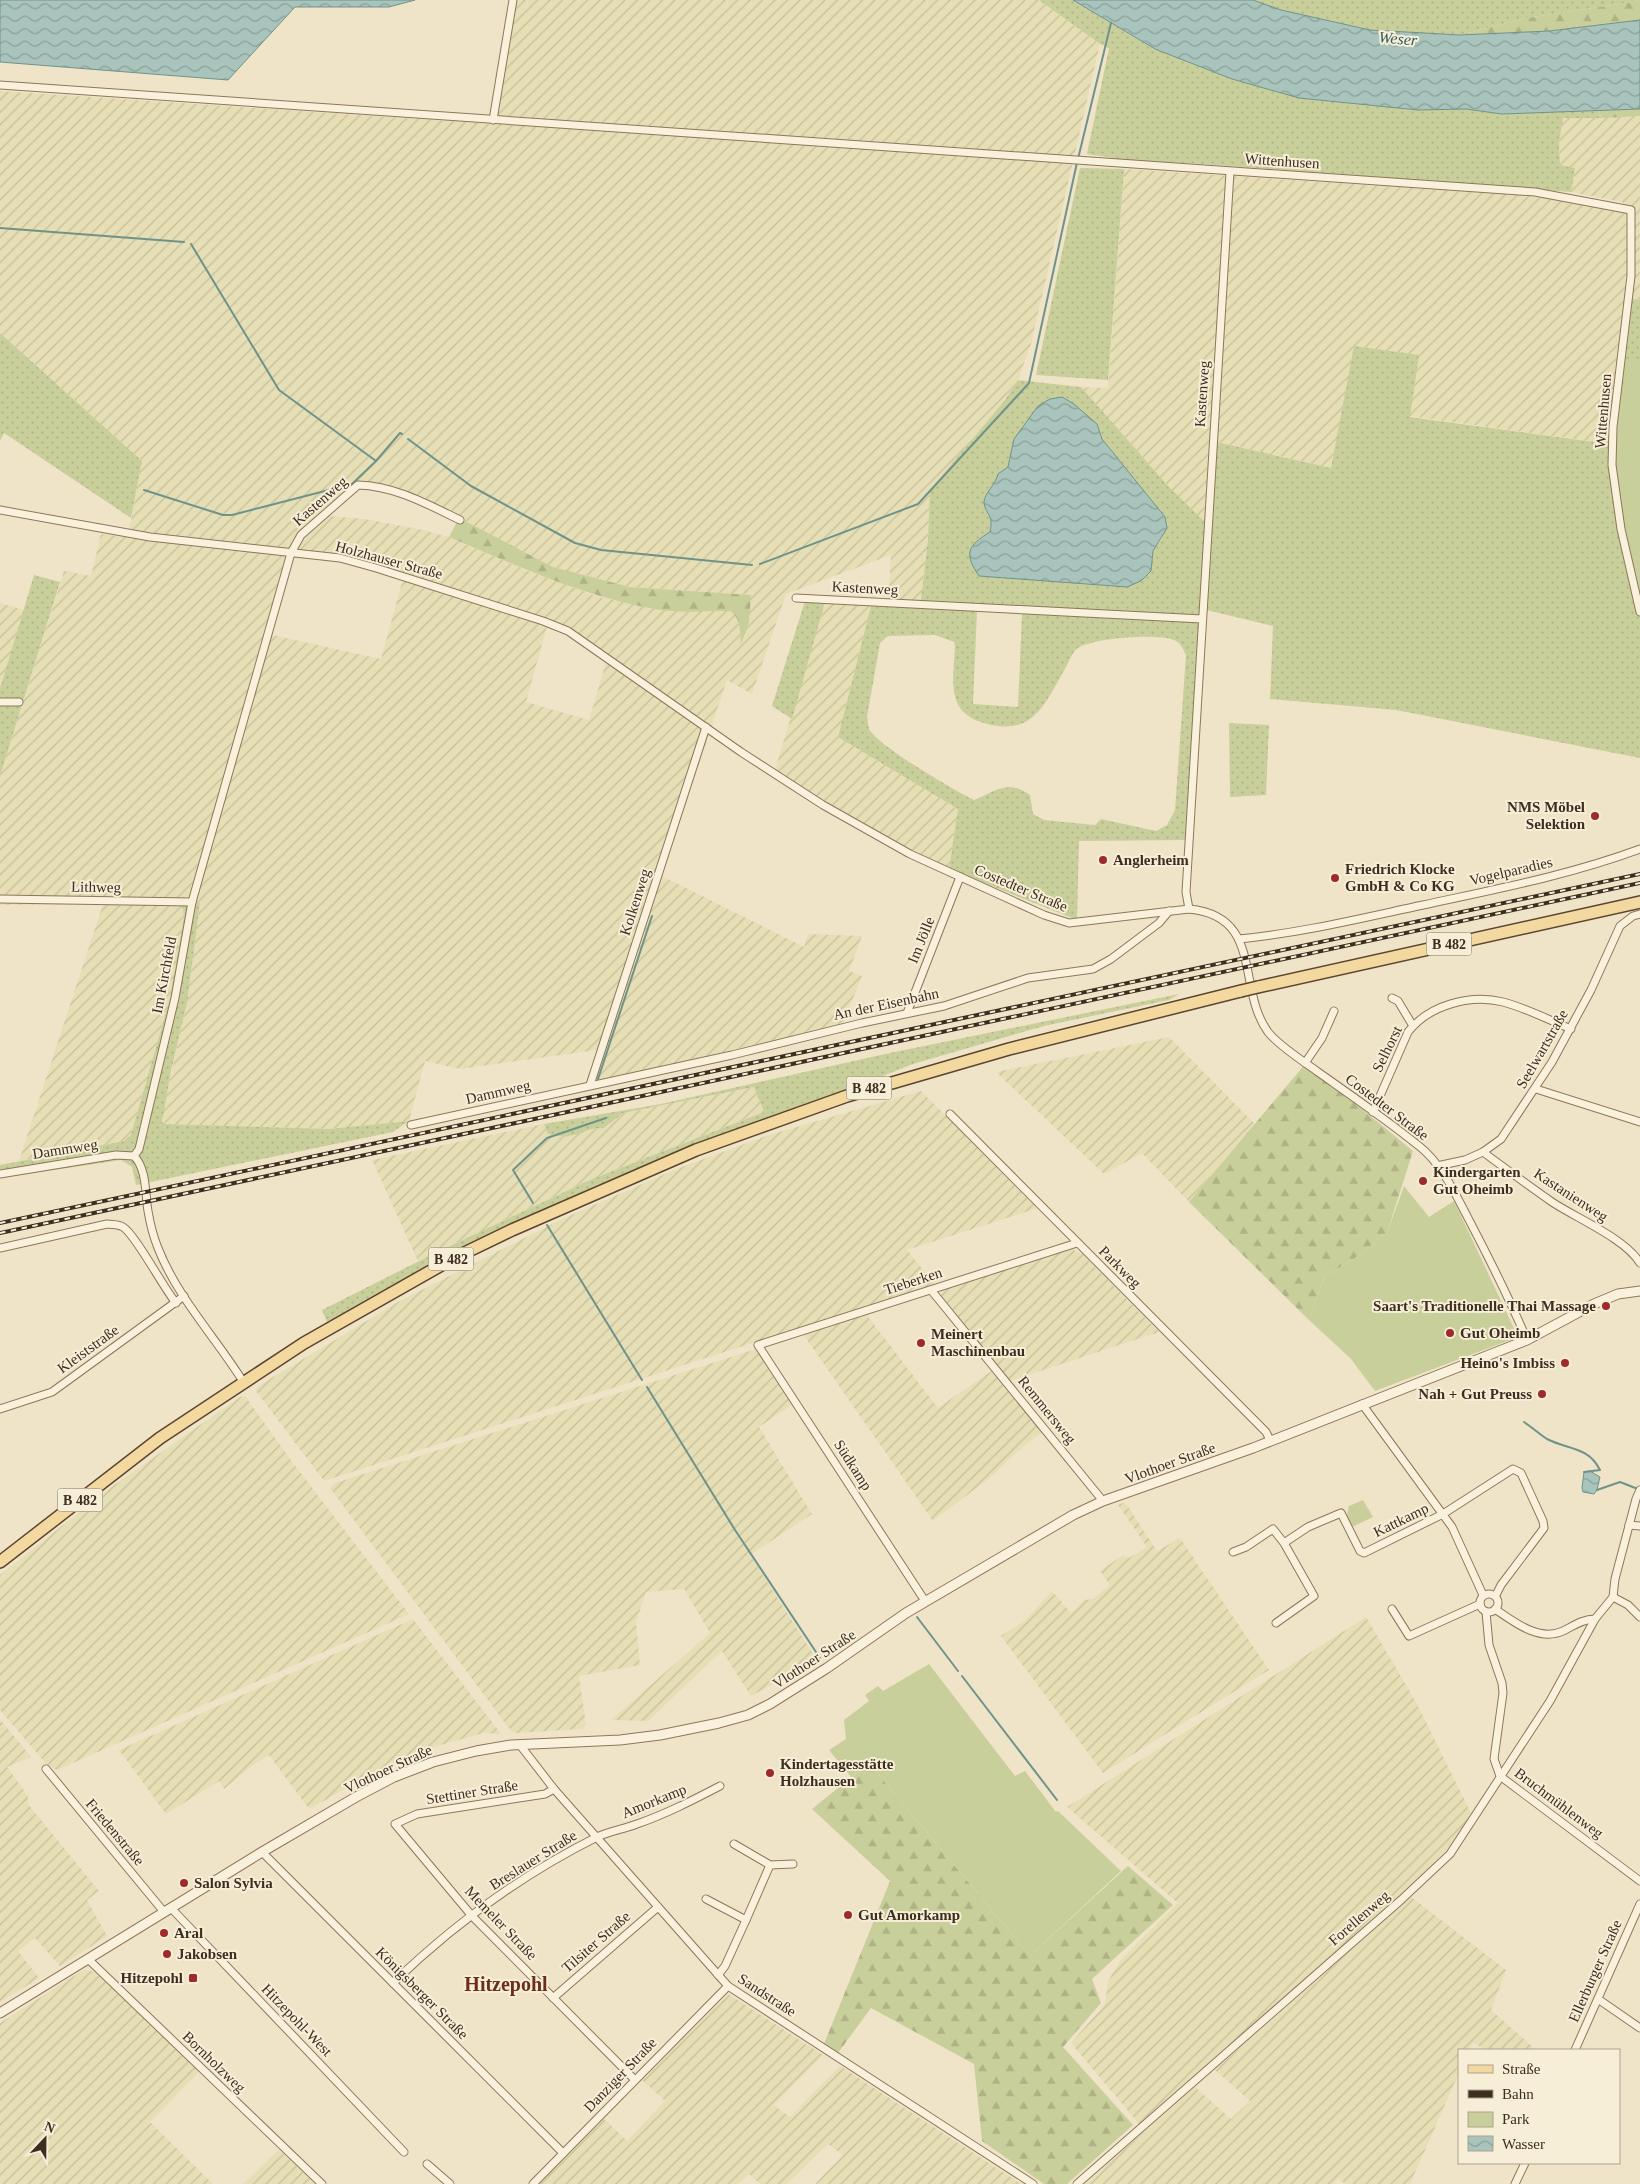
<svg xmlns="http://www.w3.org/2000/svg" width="1640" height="2184" viewBox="0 0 1640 2184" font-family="Georgia,serif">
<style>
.farmland{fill:url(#farmland-furrows);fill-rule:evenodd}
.grass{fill:url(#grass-dots);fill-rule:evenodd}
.forest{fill:url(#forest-firs)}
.green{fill:#c9cf9b}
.water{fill:url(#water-waves);stroke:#6f938a}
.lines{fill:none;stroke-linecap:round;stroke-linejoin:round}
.stream{stroke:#6f938a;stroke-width:2}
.minor-casing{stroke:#8d765c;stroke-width:9}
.tertiary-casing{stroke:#8d765c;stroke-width:11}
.primary-casing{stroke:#5b4430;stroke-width:14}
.minor{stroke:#faf1dc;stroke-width:7}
.tertiary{stroke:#faf1dc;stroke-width:9}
.primary{stroke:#f3d9a0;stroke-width:11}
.rail-casing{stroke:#3d2e20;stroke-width:4}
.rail{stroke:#f7eed8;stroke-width:2;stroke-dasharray:5.5;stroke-linecap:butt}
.primary-bridge-casing{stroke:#5b4430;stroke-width:14;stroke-linecap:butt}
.primary-bridge{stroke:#f3d9a0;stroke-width:11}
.poi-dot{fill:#9e2a2b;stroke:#f7eed8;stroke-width:2}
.labels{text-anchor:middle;stroke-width:4;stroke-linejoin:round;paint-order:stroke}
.shield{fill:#f7eed8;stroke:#756857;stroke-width:1}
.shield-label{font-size:14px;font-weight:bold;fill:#3d2e20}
.street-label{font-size:15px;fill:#3d2e20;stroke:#f7eed8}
.poi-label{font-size:15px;font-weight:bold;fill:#3d2e20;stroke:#f7eed8;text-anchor:start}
.water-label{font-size:16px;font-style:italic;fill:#2f5d5a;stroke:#f7eed8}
.district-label{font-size:20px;font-weight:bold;fill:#6b2e1e;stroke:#f7eed8}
</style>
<defs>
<pattern id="farmland-furrows" width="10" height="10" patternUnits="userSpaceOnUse" patternTransform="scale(1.25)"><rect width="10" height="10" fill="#e6deb5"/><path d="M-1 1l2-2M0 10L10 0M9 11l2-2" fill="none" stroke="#c6bf9b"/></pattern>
<pattern id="grass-dots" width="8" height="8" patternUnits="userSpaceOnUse" patternTransform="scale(1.25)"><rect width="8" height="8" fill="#c9cf9b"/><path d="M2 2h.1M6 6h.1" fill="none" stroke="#aeb285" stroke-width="1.8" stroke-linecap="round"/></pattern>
<pattern id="forest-firs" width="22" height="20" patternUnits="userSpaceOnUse" patternTransform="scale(1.25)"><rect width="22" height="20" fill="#c9cf9b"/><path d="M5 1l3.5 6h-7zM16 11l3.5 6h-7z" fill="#aeb285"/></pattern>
<pattern id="water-waves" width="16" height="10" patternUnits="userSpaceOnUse" patternTransform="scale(1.25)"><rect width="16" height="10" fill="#a9c4bc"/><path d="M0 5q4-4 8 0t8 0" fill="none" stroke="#8ba098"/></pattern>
</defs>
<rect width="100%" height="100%" fill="#f0e4c8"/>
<g class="farmland">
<path d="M515 0H1039L1100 44 1031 344 1018 380 1005 400 930 490 928 540 920 608 888 607 891 555 786 594 752 694 727 680 662 876 804 947 808 934 862 936 849 971 862 976 843 1024 586 1084 597 1050 460 1069 425 1061 409 1121 329 1129 166 1124 161 1119 187 1003 200 903H175L183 909 184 916 177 962 170 998 131 1135 124 1141 19 1161 103 904 0 905V776L64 571 91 576 101 534 128 537 142 461 0 333V91L496 124ZM360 483 417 497 553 567 630 587 751 595 741 642 740 627 735 614 730 611 662 610 599 597 533 573 449 537 423 530 365 519 329 516ZM293 558 338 562 403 579 381 659 272 635ZM547 626 566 633 606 662 589 720 526 702Z"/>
<path d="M1640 116V300L1625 299 1611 444 1410 416 1331 468 1213 441 1206 524 1170 488 1081 387 1108 388 1124 169 1520 195 1572 201 1623 210V202L1571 192 1575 168 1560 166 1559 143 1563 117Z"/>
<path d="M825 602 871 606 838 737 958 809 949 869 854 821 775 770Z"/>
<path d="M0 603 24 610 0 689Z"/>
<path d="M1169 1037 1255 1124 1189 1202 1142 1153 1104 1174 996 1072Z"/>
<path d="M755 1087 764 1112 592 1179 418 1261 372 1160 544 1124 548 1134 564 1137 591 1129 604 1128 623 1113Z"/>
<path d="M921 1091 1038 1208 907 1250 935 1284 324 1481 256 1391V1388L260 1385 398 1302 560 1220 674 1170 769 1135Z"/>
<path d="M1070 1248 1082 1254 1159 1332 1010 1381 941 1296V1290Z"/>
<path d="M866 1314 938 1408 993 1370 1043 1431 1010 1458 992 1476 933 1521 803 1334Z"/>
<path d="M753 1350H757L793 1404 759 1427 812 1514 750 1555 817 1660 751 1696 722 1651 648 1721 611 1720 710 1633 684 1589 646 1592 636 1622 640 1665 579 1676 586 1725 582 1729 516 1733 511 1731 330 1488 335 1483Z"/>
<path d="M245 1396 293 1463 409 1614 57 1770 48 1766 0 1710V1575L110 1488 240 1397Z"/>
<path d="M1125 1502 1157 1551 1180 1538 1269 1670 1103 1773 1001 1636 1024 1621 1052 1591 1071 1613 1084 1600 1093 1599 1110 1585 1100 1571 1123 1555 1129 1558 1147 1547 1118 1505Z"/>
<path d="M1366 1617 1416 1702 1472 1815 1449 1847 1406 1891 1139 2124 1071 2043 1105 2004 1108 1981 1122 1958 1178 1903 1067 1807Z"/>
<path d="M413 1619 501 1734 483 1733 430 1748 366 1777 309 1809 269 1755 249 1768 224 1789 219 1781 166 1814 119 1750Z"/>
<path d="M0 1719 31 1757 7 1767 28 1796V1804L99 1891 87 1900 107 1936 60 1966 35 1938 18 1951 39 1978 0 2002Z"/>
<path d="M1411 1897 1506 1970 1491 2010 1533 2047 1531 2050H1485L1473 2042 1469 2050H1459V2073L1410 2184H1345L1338 2178 1334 2184H1085L1195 2087 1231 2119 1250 2101 1215 2070Z"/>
<path d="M88 1970 95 1972 200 2071 150 2122 213 2184H0V2023L82 1971Z"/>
<path d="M728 1994 823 2055 774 2105 790 2117 840 2066 1021 2184H815L843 2155 828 2144 787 2184H760L749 2174 738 2184H538L603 2118 627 2141 665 2101 642 2080Z"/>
<path d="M279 2149 315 2184H243Z"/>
</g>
<g class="grass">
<path d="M1039 0H1073L1155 49 1232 79 1299 98 1418 110 1466 109 1502 114 1600 110 1599 115 1604 118H1563L1559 143 1560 165 1575 168 1571 192 1203 164 1125 160 1087 154 1109 48 1100 44Z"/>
<path d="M1253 0H1640V1L1526 18 1460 35 1370 30 1281 10Z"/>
<path d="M1080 168 1124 169 1108 380 1036 375Z"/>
<path d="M1624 298 1640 300V361H1627L1640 600V758L1396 710 1270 699 1273 626 1202 609 1188 840 1079 841 1077 920 949 869 958 809 838 737 871 606 920 608 928 540 930 490 1005 400 1018 380 1081 387 1170 488 1206 523 1212 441 1331 468 1354 346 1419 355 1410 417 1610 444ZM1086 415 1097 424 1102 439 1165 517 1162 538 1153 551 1151 571 977 540 990 532C994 514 985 515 984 502 984 494 996 484 998 474L1008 467 1015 439ZM977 611 1022 613 1018 707 973 704ZM935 635 954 642 955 646C954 674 945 709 978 721 1032 740 1043 707 1066 667 1069 662 1072 652 1078 648 1092 638 1158 633 1174 640 1181 643 1183 649 1186 655L1175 810 1167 825 1156 831 1101 819 1095 825 1044 820 1033 814 1030 795C1008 779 995 791 974 800 954 790 878 746 869 729 868 725 868 721 867 717L880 643 888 636Z"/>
<path d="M0 333 142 461 131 518 4 433 0 441Z"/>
<path d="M34 575 60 582 0 776V689Z"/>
<path d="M805 601 825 602 792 719 772 706Z"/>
<path d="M1229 723 1269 725 1266 795 1230 797Z"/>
<path d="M174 903H200L187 1003 171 1071 162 1122 166 1124 329 1129 409 1121 393 1132 136 1185 132 1167 121 1160 0 1178V1165L124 1141 131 1135 170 998 184 916 183 909Z"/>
<path d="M1179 994 1169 1000 1044 1026 913 1064 853 1088 767 1118 595 1186 442 1261 327 1322 322 1310 435 1253 592 1179 764 1112 754 1087 623 1113 604 1128 591 1129 578 1134 564 1137 548 1134 544 1124 661 1104 885 1054Z"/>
</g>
<g class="forest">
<path d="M1640 1V20L1549 31 1460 35 1526 18Z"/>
<path d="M1640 109V116L1604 118 1599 114 1600 110Z"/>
<path d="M459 518 553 567 630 587 751 595 749 622 741 644C740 632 741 618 730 611 708 611 683 613 661 610 587 599 518 566 449 537Z"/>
<path d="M1306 1063 1413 1151 1387 1233 1354 1259 1324 1277 1309 1320 1189 1202Z"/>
<path d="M869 1763 1030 1956 1128 1866 1173 1905 1092 1979 1101 2003 1063 2047 1133 2125 1067 2184H1044L982 2141 974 2064 871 2008 838 2053 824 2044 890 1881 812 1809Z"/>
</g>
<g class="green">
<path d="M1627 360 1640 361V600C1630 558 1618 515 1615 472 1613 435 1623 396 1627 360Z"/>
<path d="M1404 1186 1429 1217 1454 1201 1518 1337 1375 1391 1351 1359 1309 1320 1324 1277 1354 1259 1387 1233Z"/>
<path d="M1363 1500 1373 1517 1352 1527 1346 1519 1349 1506Z"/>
<path d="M929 1664 1015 1776 1025 1771 1056 1812 1058 1811 1121 1871 1030 1956 869 1763 851 1777 829 1750 846 1739 844 1720 869 1701 865 1695 878 1686 883 1691Z"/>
</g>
<g class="water">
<path d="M0 0H415L389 7H295L228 80 0 62Z"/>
<path d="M1073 0H1253L1281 10 1370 30 1460 35 1549 31 1640 20V109L1502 114 1466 109 1418 110 1299 98 1232 79 1155 49Z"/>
<path d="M1062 397 1074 404 1097 424 1102 439 1165 517 1167 528 1153 551 1151 571 1141 581 1127 587 979 576C964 554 967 546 990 532 994 514 985 514 984 502 984 494 996 484 998 474L1008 467 1014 439 1038 406 1050 399Z"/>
<path d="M1590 1471 1600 1477 1597 1490 1594 1494 1583 1492 1582 1488 1584 1472Z"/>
</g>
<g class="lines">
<g class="stream">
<path d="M0 228 184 242"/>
<path d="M191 244 279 390 376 461 400 433 402 434"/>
<path d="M408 439 471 486 575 543 601 550 752 565"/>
<path d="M144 490 223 515H232L352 484 376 461"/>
<path d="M760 564 918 504 1029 383 1076 167 1111 23"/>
<path d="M598 1079 652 916"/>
<path d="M533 1203 513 1170 547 1138 606 1118"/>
<path d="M547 1225 642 1380"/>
<path d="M647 1387 735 1530 820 1658"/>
<path d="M1524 1422C1532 1427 1539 1434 1547 1439 1568 1450 1588 1446 1600 1470L1584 1472"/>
<path d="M1597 1490 1620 1482 1638 1489"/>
<path d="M917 1617 958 1671"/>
<path d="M962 1676 1057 1800"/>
</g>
<g class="minor-casing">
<g id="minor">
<path d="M0 85 1535 192 1631 210V276L1613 427 1612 465 1621 529 1640 612"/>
<path d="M493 120 513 0"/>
<path d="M0 510 150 537 340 558 376 568 543 621 568 631 741 752 823 805 910 854 1044 915 1069 923 1189 909C1264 916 1236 988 1268 1032 1279 1046 1303 1061 1318 1072 1352 1096 1387 1120 1419 1146 1441 1163 1455 1193 1468 1218 1489 1258 1509 1298 1527 1340"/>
<path d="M796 598 1202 619"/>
<path d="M0 702H19"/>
<path d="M0 899 192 902"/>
<path d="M1189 909 1186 892 1230 172"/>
<path d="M1239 939C1301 933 1362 918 1423 905 1496 889 1570 875 1640 849"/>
<path d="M1392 998 1398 1001 1413 1026"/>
<path d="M907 1013 960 877"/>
<path d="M1305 1063 1322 1038 1334 1011"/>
<path d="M590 1085 706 727"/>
<path d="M1536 1089 1640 1122"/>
<path d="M1373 1112 1408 1032C1429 1005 1470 994 1503 1002 1526 1008 1549 1020 1571 1029"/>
<path d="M950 1114 1266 1432 1270 1440"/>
<path d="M411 1125 732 1055 862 1023 944 1006 1028 978 1093 969 1111 959 1159 923 1169 911"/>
<path d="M1483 1152C1506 1169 1529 1186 1552 1202 1576 1218 1626 1239 1640 1263"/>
<path d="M134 1156 139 1149 175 998 192 902 291 553 301 535 358 485C395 486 427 504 460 520"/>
<path d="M134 1156C147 1169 145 1194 148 1211 150 1223 153 1236 158 1248 177 1297 216 1338 244 1383"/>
<path d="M1437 1166 1465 1160 1483 1152 1501 1139 1552 1062 1591 990 1620 926 1633 916 1640 914"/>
<path d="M0 1174 116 1155 134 1156"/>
<path d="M0 1248 107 1224C113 1225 118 1224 123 1227 135 1234 163 1287 176 1303"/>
<path d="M931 1290 1103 1501"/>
<path d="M1362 1404 1452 1527 1483 1595"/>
<path d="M0 1409 52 1392 184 1296"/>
<path d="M1629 1525 1640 1526"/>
<path d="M1284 1543 1308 1527 1341 1513 1360 1551 1364 1553 1443 1514 1513 1469 1521 1473 1543 1521 1544 1528 1501 1585 1496 1595"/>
<path d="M1233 1552 1246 1547 1273 1529 1284 1543 1314 1596 1276 1623"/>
<circle cx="1489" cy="1603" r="9"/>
<path d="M1613 1597 1628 1605 1640 1617"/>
<path d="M925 1601 758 1345 1077 1243"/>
<path d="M1392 1609 1409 1636 1480 1604"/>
<path d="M1495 1609C1514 1622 1539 1642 1563 1631 1573 1626 1583 1619 1595 1619"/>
<path d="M1486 1612 1489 1645 1502 1683 1503 1693 1494 1759 1500 1776 1640 1881"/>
<path d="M520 1745 554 1789 728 1986 1033 2184"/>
<path d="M46 1769 164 1912"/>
<path d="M554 1789 545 1794 417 1814 395 1824 472 1916 634 2079"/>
<path d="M734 1844 770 1865 746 1920"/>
<path d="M262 1852 563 2153"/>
<path d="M770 1865 793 1864"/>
<path d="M706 1899 746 1920 725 1966 718 1975"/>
<path d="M171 1908 404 2152"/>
<path d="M88 1959 322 2184"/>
<path d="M393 1983C453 1925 523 1874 597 1837 610 1831 624 1829 637 1824 666 1814 693 1800 720 1786"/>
<path d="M553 1998 658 1907"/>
<path d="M1598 1999 1640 2028"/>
<path d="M1575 2050 1640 1904"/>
<path d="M427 2164 450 2184"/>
<path d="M533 2184 728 1986"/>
<path d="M1077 2184 1401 1900 1450 1854 1550 1701 1595 1619 1613 1597 1615 1579 1636 1499 1640 1490"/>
<path d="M1515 2184 1525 2163"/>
</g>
</g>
<g class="tertiary-casing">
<path id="tertiary" d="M0 2013 262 1852 356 1797 394 1777 433 1762 476 1751 511 1745 620 1740 660 1735 719 1723 748 1715 770 1704 827 1668 906 1613 1073 1515 1103 1501 1253 1448 1527 1340 1594 1304 1618 1294 1640 1291"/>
</g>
<g class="primary-casing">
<g id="primary">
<path d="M1258 987 1640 902"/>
<path d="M0 1562 160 1438 304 1343 452 1259 512 1230 696 1150 847 1096 1009 1049 1241 991"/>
</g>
</g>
<use href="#minor" class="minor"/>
<use href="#tertiary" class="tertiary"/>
<use href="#primary" class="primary"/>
<g class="rail-casing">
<g id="rail">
<path d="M0 1223 1640 874"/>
<path d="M0 1233 1640 883"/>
</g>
</g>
<use href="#rail" class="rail"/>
<g class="primary-bridge-casing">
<path id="primary-bridge" d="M1241 991 1258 987"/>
</g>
<use href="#primary-bridge" class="primary-bridge"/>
</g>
<g class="poi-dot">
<circle cx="1595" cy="816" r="5"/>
<circle cx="1103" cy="860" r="5"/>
<circle cx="1335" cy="878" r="5"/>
<circle cx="1423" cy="1181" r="5"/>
<circle cx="1606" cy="1306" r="5"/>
<circle cx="1450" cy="1333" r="5"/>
<circle cx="921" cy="1343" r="5"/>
<circle cx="1565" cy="1363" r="5"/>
<circle cx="1542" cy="1394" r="5"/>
<circle cx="770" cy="1773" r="5"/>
<circle cx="184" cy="1883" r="5"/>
<circle cx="848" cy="1915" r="5"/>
<circle cx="164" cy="1933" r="5"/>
<circle cx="167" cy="1954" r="5"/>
<rect x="188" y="1973" width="10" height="10" rx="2.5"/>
</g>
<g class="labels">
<g class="shield">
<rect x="1426.5" y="932.5" width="45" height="23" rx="4"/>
<rect x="846.5" y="1076.5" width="45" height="23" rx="4"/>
<rect x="428.5" y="1247.5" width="45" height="23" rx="4"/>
<rect x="57.5" y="1488.5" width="45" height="23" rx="4"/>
</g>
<g class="shield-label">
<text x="1449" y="949">B 482</text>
<text x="869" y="1093">B 482</text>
<text x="451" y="1264">B 482</text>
<text x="80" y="1505">B 482</text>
</g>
<g class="street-label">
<text transform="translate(1282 161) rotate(4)" y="5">Wittenhusen</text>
<text transform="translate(1202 394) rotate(-86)" y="5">Kastenweg</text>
<text transform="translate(1603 411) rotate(-85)" y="5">Wittenhusen</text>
<text transform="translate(320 501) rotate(-41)" y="5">Kastenweg</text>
<text transform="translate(389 560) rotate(15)" y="5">Holzhauser Straße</text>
<text transform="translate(865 588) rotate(3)" y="5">Kastenweg</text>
<text transform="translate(1511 871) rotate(-13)" y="5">Vogelparadies</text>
<text transform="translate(96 887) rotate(1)" y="5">Lithweg</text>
<text transform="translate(1021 888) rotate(23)" y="5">Costedter Straße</text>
<text transform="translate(635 902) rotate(-72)" y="5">Kolkenweg</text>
<text transform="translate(921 940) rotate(-68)" y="5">Im Jölle</text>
<text transform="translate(164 975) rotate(-79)" y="5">Im Kirchfeld</text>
<text transform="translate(886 1004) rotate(-12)" y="5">An der Eisenbahn</text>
<text transform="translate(1387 1049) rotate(-64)" y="5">Selhorst</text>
<text transform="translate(1542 1049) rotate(-60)" y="5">Seelwartstraße</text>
<text transform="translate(498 1092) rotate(-13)" y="5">Dammweg</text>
<text transform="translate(1387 1107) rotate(37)" y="5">Costedter Straße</text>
<text transform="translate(65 1149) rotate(-9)" y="5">Dammweg</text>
<text transform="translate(1571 1195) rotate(33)" y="5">Kastanienweg</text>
<text transform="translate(1120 1267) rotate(45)" y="5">Parkweg</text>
<text transform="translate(913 1281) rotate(-18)" y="5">Tieberken</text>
<text transform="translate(88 1349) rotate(-36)" y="5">Kleiststraße</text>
<text transform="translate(1047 1410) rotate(51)" y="5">Remmersweg</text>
<text transform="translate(1170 1463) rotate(-20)" y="5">Vlothoer Straße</text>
<text transform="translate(853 1465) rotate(57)" y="5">Südkamp</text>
<text transform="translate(1401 1520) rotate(-26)" y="5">Kattkamp</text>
<text transform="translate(814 1659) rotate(-33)" y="5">Vlothoer Straße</text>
<text transform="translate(388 1769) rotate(-25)" y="5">Vlothoer Straße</text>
<text transform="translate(472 1792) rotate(-9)" y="5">Stettiner Straße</text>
<text transform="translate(654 1801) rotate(-22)" y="5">Amorkamp</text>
<text transform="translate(1559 1803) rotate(37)" y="5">Bruchmühlenweg</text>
<text transform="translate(115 1832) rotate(50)" y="5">Friedenstraße</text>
<text transform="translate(533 1860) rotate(-32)" y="5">Breslauer Straße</text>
<text transform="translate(1359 1918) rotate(-41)" y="5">Forellenweg</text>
<text transform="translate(501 1923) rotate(46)" y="5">Memeler Straße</text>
<text transform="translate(596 1942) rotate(-41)" y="5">Tilsiter Straße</text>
<text transform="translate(1595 1971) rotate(-66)" y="5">Ellerburger Straße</text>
<text transform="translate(422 1993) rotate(45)" y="5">Königsberger Straße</text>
<text transform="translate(767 1995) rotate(33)" y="5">Sandstraße</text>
<text transform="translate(297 2020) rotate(46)" y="5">Hitzepohl-West</text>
<text transform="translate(214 2062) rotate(44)" y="5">Bornholzweg</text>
<text transform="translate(620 2075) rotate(-46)" y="5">Danziger Straße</text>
</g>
<g class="poi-label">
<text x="1585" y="812" text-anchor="end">NMS Möbel<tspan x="1585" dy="17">Selektion</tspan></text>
<text x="1113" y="865">Anglerheim</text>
<text x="1345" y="874">Friedrich Klocke<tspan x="1345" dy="17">GmbH &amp; Co KG</tspan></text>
<text x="1433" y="1177">Kindergarten<tspan x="1433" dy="17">Gut Oheimb</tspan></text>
<text x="1596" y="1311" text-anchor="end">Saart's Traditionelle Thai Massage</text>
<text x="1460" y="1338">Gut Oheimb</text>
<text x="931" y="1339">Meinert<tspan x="931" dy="17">Maschinenbau</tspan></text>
<text x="1555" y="1368" text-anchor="end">Heino's Imbiss</text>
<text x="1532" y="1399" text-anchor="end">Nah + Gut Preuss</text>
<text x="780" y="1769">Kindertagesstätte<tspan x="780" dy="17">Holzhausen</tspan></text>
<text x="194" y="1888">Salon Sylvia</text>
<text x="858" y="1920">Gut Amorkamp</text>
<text x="174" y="1938">Aral</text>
<text x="177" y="1959">Jakobsen</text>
<text x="183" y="1983" text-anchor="end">Hitzepohl</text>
</g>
<g class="water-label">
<text transform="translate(1398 38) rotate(5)" y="6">Weser</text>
</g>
<g class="district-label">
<text x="506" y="1991">Hitzepohl</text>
</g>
</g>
<rect x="1458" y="2049" width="162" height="115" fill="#f7eed8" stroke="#ada18e"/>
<rect x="1468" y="2065" width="25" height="8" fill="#f3d9a0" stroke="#ada18e"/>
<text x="1502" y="2074" font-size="15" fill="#3d2e20">Straße</text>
<rect x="1468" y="2090" width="25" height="8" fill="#3d2e20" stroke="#ada18e"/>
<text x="1502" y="2099" font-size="15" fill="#3d2e20">Bahn</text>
<rect x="1468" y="2112" width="25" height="15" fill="#c9cf9b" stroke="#ada18e"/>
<text x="1502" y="2124" font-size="15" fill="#3d2e20">Park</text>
<rect x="1468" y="2136" width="25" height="15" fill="url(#water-waves)" stroke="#ada18e"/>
<text x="1502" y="2149" font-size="15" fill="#3d2e20">Wasser</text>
<g transform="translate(45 2139) rotate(22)" stroke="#f7eed8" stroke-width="4" paint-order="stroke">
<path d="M0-4L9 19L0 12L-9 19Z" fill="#3d2e20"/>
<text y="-8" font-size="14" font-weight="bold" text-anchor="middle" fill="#3d2e20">N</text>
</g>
</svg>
